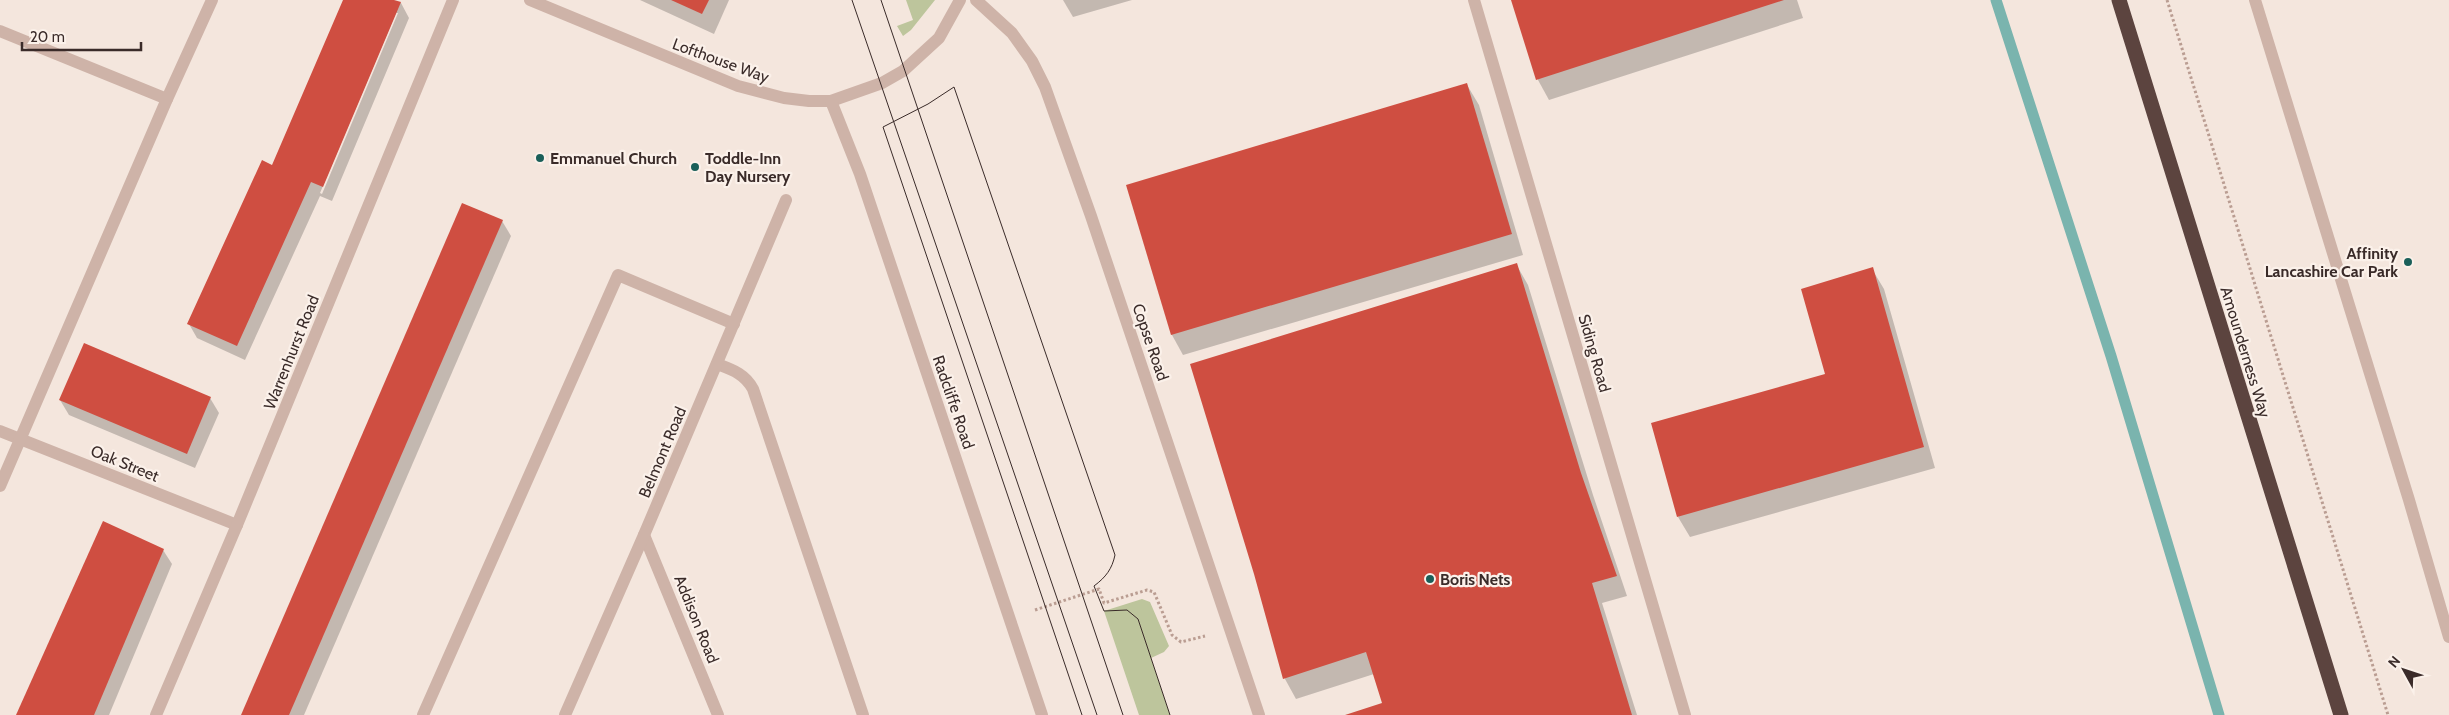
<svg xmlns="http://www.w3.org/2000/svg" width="2449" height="715" viewBox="0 0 2449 715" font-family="Cabin,sans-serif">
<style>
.green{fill:#bdc59c}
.shadow{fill:#0003;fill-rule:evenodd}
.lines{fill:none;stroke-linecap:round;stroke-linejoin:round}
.stream{stroke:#7ab4ae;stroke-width:11}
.building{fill:#cf4e41}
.path{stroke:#ba9d92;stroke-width:3;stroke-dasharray:2.5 2.5;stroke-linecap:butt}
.minor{stroke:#ceb3a8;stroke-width:12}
.highway{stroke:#5c443f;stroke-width:15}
.tram{stroke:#3a2b29;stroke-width:1}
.poi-dot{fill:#1a5f59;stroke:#fbf1ea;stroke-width:2}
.labels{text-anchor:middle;stroke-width:4.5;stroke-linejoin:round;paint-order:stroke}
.street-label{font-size:16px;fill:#3a2b29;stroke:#fbf1ea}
.poi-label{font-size:16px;font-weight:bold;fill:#3a2b29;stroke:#fbf1ea;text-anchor:start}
</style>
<rect width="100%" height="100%" fill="#f4e6dd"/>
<g class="green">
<path d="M906 0H935L911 30 903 36 897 26 913 20Z"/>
<path d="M1142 599 1150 602 1169 646 1164 652 1151 658 1170 715H1139L1104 611Z"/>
</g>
<g class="shadow">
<path d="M344 0H389L401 3 409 18 332 201 320 196 245 360 197 338 189 324 272 167ZM396 13H398L322 194 320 193Z"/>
<path d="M640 0H729L714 34Z"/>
<path d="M1063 0H1132L1073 17Z"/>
<path d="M1512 0H1797L1803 18 1549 100 1538 80Z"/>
<path d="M1467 85 1479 105 1523 255 1183 355 1172 335 1127 186Z"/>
<path d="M463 204 502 221 511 236 304 715H242Z"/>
<path d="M1516 264 1528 285 1593 495 1627 596 1602 603 1637 715H1348L1383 704 1374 674 1296 699 1285 679 1256 574Z"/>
<path d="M1872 269 1884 289 1935 468 1690 537 1678 517 1826 374Z"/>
<path d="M210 398 219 413 195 468 69 415 60 400Z"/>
<path d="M163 550 172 564 109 715H18Z"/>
</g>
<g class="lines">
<path class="stream" d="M1996 0 2111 356 2219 715"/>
</g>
<g class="building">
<path d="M343 0H394L401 2 323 187 311 182 237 346 187 324 262 160 272 165Z"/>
<path d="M671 0H709L702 14Z"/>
<path d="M1511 0H1784L1536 80Z"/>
<path d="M1467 83 1512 234 1171 335 1126 185Z"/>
<path d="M462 203 503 220 289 715H241Z"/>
<path d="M1517 263 1581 473 1617 576 1592 583 1632 715H1345L1382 703 1366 652 1283 679 1254 574 1190 364Z"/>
<path d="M1873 267 1924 447 1677 517 1651 423 1825 374 1801 289Z"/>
<path d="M84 343 211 397 187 454 59 400Z"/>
<path d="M103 521 164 549 94 715H16Z"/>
</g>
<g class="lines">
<g class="path">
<path d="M2167 0 2388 715"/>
<path d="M1035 610 1099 589 1104 603 1147 590 1154 592 1172 635 1181 642 1205 636"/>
</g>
<g class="minor">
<path d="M530 0 738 86 784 98 809 101H831L882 83 903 71 939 38 960 0"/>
<path d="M976 0 1012 33 1032 61 1045 87 1091 216 1259 715"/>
<path d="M1474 0 1685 715"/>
<path d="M2255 0 2409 500 2449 637"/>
<path d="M0 31 167 99"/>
<path d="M831 101 860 174 1042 715"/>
<path d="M717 364C733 370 745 374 753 389L863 715"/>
<path d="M0 431 237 525"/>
<path d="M0 486 167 99 212 0"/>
<path d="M644 535 718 715"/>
<path d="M156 715 237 525 453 0"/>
<path d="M423 715 618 275 734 324"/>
<path d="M565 715 644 535 786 200"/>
</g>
<path class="highway" d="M2119 0 2341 715"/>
<g class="tram">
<path d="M852 0 1097 715"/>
<path d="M881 0 1123 715"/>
<path d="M1082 715 883 127 928 104 954 87 1115 555C1112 569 1106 577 1094 586L1104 611 1127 610 1138 619 1170 715"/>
</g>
</g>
<g class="poi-dot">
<circle cx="540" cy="158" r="5"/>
<circle cx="695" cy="167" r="5"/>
<circle cx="2408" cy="262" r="5"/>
<circle cx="1430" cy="579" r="5"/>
</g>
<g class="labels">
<g class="street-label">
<text transform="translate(721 60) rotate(20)" y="6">Lofthouse Way</text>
<text transform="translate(1151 342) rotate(71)" y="6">Copse Road</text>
<text transform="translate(291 352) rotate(-68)" y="6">Warrenhurst Road</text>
<text transform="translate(2246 352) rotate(73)" y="6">Amounderness Way</text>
<text transform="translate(1595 353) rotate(74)" y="6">Siding Road</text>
<text transform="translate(954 402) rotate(71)" y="6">Radcliffe Road</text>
<text transform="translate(662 452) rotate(-67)" y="6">Belmont Road</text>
<text transform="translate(125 463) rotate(22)" y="6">Oak Street</text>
<text transform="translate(697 619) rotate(68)" y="6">Addison Road</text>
</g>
<g class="poi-label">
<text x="550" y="164">Emmanuel Church</text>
<text x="705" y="164">Toddle-Inn<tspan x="705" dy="18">Day Nursery</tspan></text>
<text x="2398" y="259" text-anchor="end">Affinity<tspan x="2398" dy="18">Lancashire Car Park</tspan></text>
<text x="1440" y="585">Boris Nets</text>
</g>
</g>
<g transform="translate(2404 670) rotate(310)" stroke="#fbf1ea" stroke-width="4" paint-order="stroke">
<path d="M0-4L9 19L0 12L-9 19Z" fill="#3a2b29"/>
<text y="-8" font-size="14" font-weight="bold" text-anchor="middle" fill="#3a2b29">N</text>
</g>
<path d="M22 42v8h119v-8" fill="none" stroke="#3a2b29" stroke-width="2.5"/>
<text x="30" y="42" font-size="15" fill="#3a2b29" stroke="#fbf1ea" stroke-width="4" paint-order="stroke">20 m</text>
</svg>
